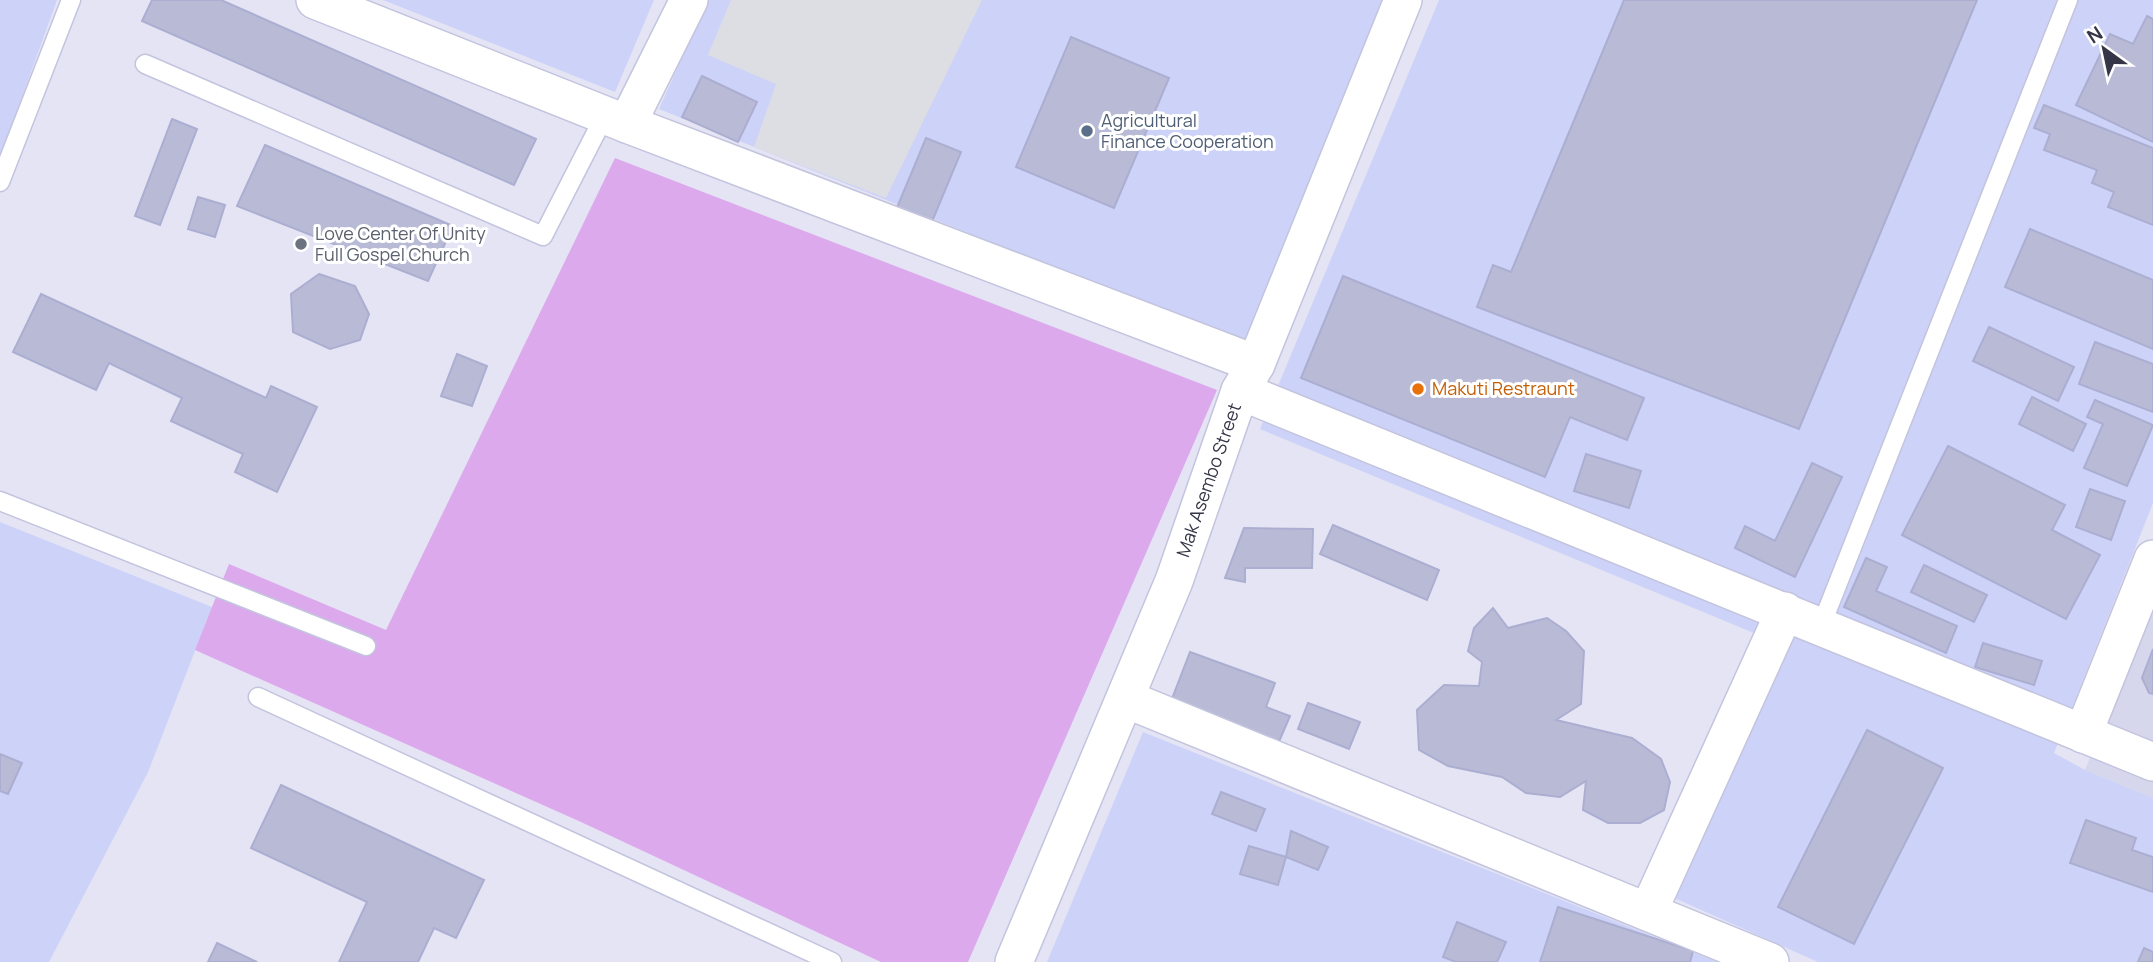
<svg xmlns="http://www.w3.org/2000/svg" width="2153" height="962" viewBox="0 0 2153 962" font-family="Manrope,sans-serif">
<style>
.residential{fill:#d6d6ec}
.commercial{fill:#cdd2f8}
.green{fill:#dca9ec}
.parking{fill:#dddee4}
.building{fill:#b9bbd6;stroke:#abaed1;stroke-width:2}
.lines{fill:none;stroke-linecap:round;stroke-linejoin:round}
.lane-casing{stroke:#c3c4de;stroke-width:21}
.street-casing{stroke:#c3c4de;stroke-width:40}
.lane{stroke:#fff;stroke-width:18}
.street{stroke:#fff;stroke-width:37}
.service-dot{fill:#5c6f8a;stroke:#fff;stroke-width:2.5}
.worship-dot{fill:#6b7280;stroke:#fff;stroke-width:2.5}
.food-dot{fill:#e8710a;stroke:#fff;stroke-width:2.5}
.labels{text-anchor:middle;stroke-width:6;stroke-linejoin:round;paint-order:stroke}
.service-label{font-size:18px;fill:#4e5e75;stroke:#fff;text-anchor:start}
.worship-label{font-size:18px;fill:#5b616d;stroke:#fff;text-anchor:start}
.food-label{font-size:18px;fill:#c56008;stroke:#fff;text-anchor:start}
.street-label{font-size:18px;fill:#343546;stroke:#fff}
</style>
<rect width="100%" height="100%" fill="#e5e4f4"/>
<path class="residential" d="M2153 603V798L2085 770Z"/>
<g class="commercial">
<path d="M0 0H57L0 158Z"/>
<path d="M383 0H654L615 92Z"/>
<path d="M708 0H1383L1246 344 659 109Z"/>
<path d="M1439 0H2153V503L2054 753 2085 770 2153 798V962H1818L1672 897 1788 647 1260 429Z"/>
<path d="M0 522 212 607 148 772 49 962H0Z"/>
<path d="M1143 732 1717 962H1047Z"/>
</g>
<path class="green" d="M615 158 1217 390 968 962H881L581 822 195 650 229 564 386 630Z"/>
<path class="parking" d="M731 0H982L886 198 754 147 776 84 708 55Z"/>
<g class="building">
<path d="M152 0H221L536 139 514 185 142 21Z"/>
<path d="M1624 0H1977L1799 429 1477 307 1493 265 1511 272Z"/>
<path d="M2147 16 2153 19V142L2076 105 2110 34 2133 44Z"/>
<path d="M1071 37 1169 78 1114 208 1016 167Z"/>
<path d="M702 76 757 102 738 142 682 117Z"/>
<path d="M2044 105 2153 148V225L2108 207 2114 192 2092 183 2097 170 2044 150 2050 134 2034 128Z"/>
<path d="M172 119 197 129 160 225 135 216Z"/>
<path d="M926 138 961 152 931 224 896 210Z"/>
<path d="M265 145 453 226 428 281 237 206Z"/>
<path d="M198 197 225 205 215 237 188 229Z"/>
<path d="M2030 229 2153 280V349L2005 287Z"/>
<path d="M319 274 355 286 369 314 360 340 330 349 293 332 291 294Z"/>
<path d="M1343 276 1644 398 1627 440 1570 417 1545 477 1301 378Z"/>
<path d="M41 294 266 398 271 386 317 407 277 492 235 472 243 454 171 421 182 398 109 363 96 390 13 352Z"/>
<path d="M1989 327 2074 367 2058 401 1973 361Z"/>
<path d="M2095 342 2153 364V412L2079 384Z"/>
<path d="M457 354 487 366 472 406 441 396Z"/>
<path d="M2032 397 2086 424 2073 451 2019 424Z"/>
<path d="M2095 400 2153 425 2127 486 2084 468 2103 424 2087 417Z"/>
<path d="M1948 446 2065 505 2052 530 2100 555 2066 619 1902 535Z"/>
<path d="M1586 454 1641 471 1629 508 1574 491Z"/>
<path d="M1812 463 1842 477 1795 577 1735 548 1745 526 1775 541Z"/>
<path d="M2090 489 2125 501 2111 540 2076 527Z"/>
<path d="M1333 525 1439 570 1427 600 1320 554Z"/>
<path d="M1244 528 1313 529 1312 568H1245V582L1225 578Z"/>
<path d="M1866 558 1887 567 1876 591 1957 626 1946 653 1844 607Z"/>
<path d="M1924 565 1987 595 1974 622 1911 592Z"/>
<path d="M1493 608 1508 628 1547 618 1566 631 1584 651 1581 704 1556 720 1632 738 1661 759 1670 782 1664 810 1640 823H1608L1583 810 1586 781 1560 797 1526 793 1502 777 1448 766 1419 750 1417 710 1444 685 1479 686 1482 662 1468 651 1474 628Z"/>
<path d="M1983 643 2042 661 2034 685 1975 667Z"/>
<path d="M2153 649V694L2149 693 2142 678Z"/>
<path d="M1190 652 1275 683 1266 707 1290 716 1278 744 1170 704Z"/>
<path d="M1308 703 1360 722 1349 749 1298 729Z"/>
<path d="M1867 730 1943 768 1854 944 1778 907Z"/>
<path d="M0 754 22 763 8 794 0 791Z"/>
<path d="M281 785 484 880 456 938 434 928 418 962H339L367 902 251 848Z"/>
<path d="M1221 792 1265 809 1256 831 1212 814Z"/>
<path d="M2086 820 2136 838 2132 850 2153 857V892L2070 863Z"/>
<path d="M1291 831 1328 847 1318 870 1286 857Z"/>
<path d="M1249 846 1286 857 1278 885 1240 874Z"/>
<path d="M1558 907 1693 951 1690 962H1540Z"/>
<path d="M1457 922 1506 942 1497 962H1456L1443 957Z"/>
<path d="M217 943 257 962H208Z"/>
<path d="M2144 948 2153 952V962H2138Z"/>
</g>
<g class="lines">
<g class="lane-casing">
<g id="lane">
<path d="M145 64 543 236 605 115"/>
<path d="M0 182 71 0"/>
<path d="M0 501 366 646"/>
<path d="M1821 626 2068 0"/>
<path d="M258 697 832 962"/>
</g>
</g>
<g class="street-casing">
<g id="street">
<path d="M315 0 627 124 1256 364"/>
<path d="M627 124 689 0"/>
<path d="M1240 391 2153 762"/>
<path d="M1126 699 1770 962"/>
<path d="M2083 734 2153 559"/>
<path d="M1648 912 1785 611"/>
<path id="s1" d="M1014 962 1174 581 1240 391 1256 364 1403 0"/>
</g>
</g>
<use href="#lane" class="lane"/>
<use href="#street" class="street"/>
</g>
<circle class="service-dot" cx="1087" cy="131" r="7"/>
<circle class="worship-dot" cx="301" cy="244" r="7"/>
<circle class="food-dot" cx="1418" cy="389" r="7"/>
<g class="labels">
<g class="service-label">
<text x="1101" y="127">Agricultural<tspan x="1101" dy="21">Finance Cooperation</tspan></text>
</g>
<g class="worship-label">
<text x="315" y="240">Love Center Of Unity<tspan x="315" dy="21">Full Gospel Church</tspan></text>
</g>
<g class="food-label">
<text x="1432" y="395">Makuti Restraunt</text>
</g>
<g class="street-label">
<text dy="6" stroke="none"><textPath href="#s1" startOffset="520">Mak Asembo Street</textPath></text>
</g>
</g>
<g transform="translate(2104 49) rotate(327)" stroke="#ffffff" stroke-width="5" paint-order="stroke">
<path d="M0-5L12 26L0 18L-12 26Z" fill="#343546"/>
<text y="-10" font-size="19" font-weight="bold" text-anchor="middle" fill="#343546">N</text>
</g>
</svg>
